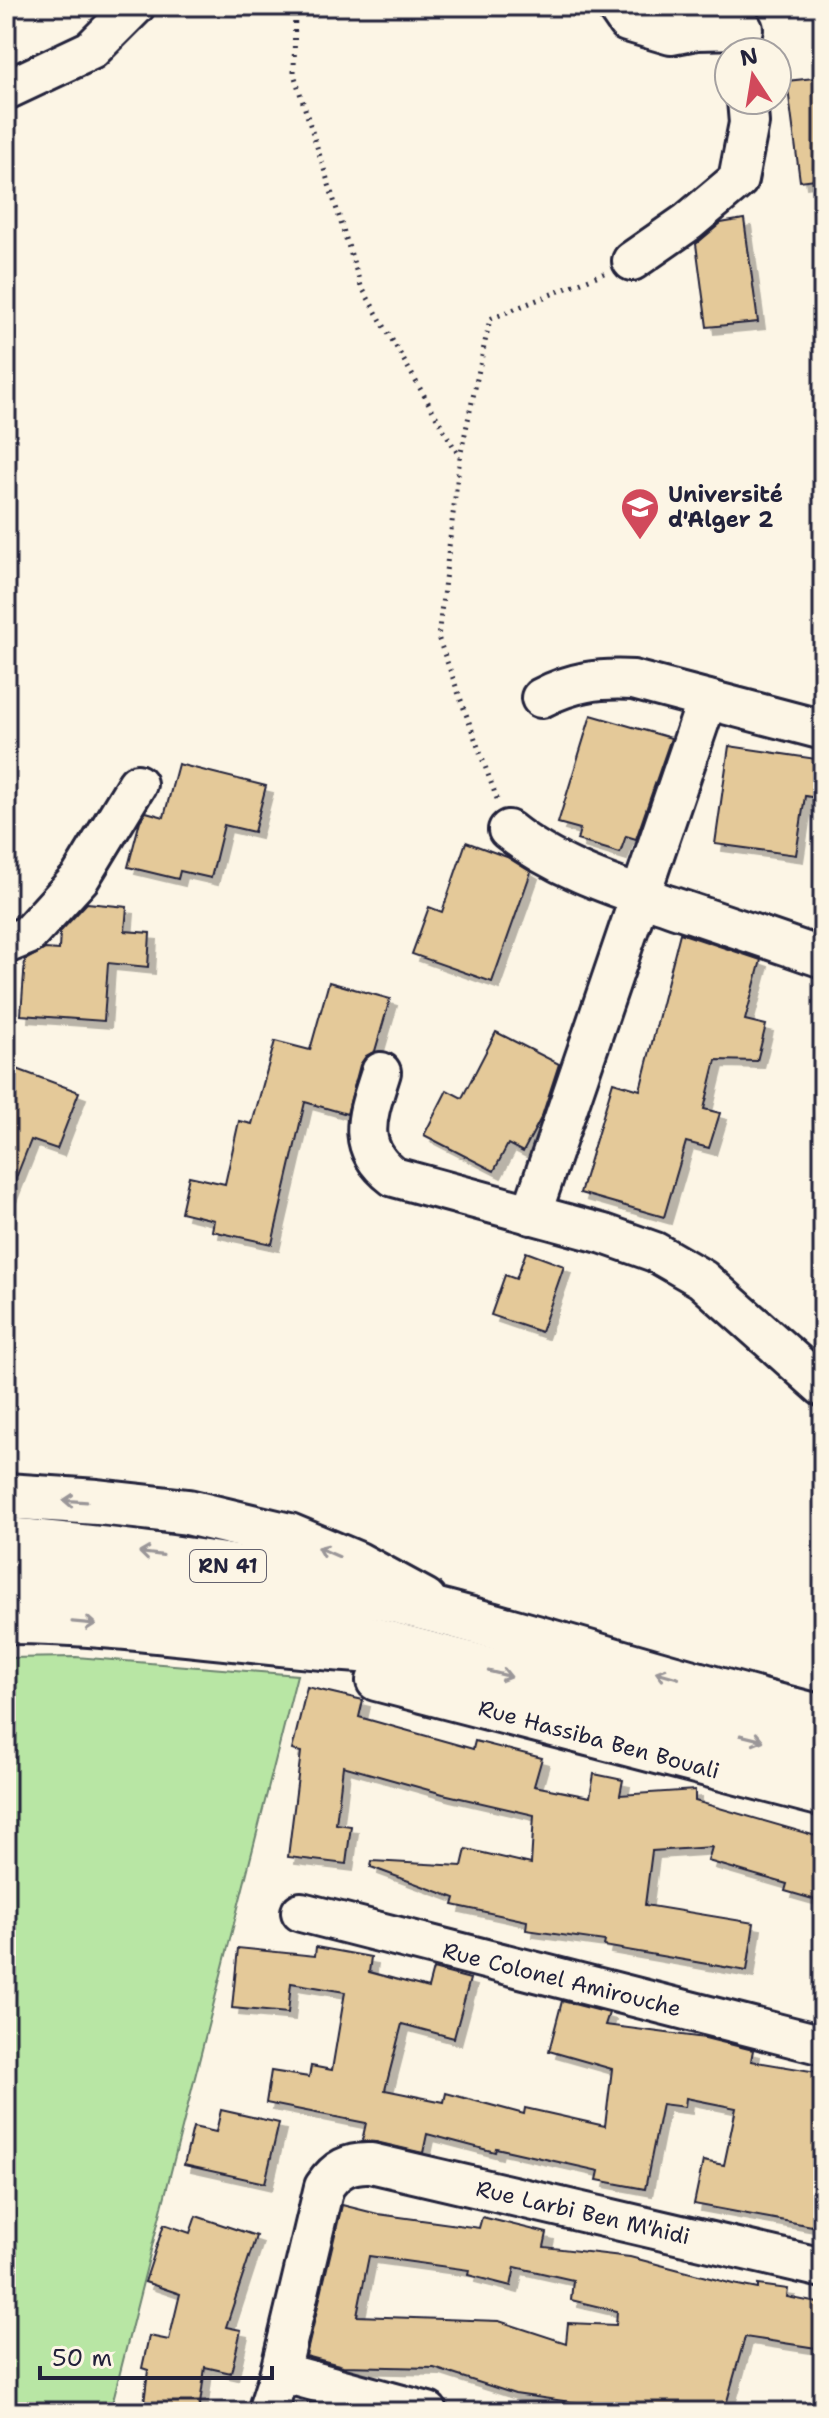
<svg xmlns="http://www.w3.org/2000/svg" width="829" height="2418" viewBox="0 0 829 2418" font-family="'Shantell Sans',sans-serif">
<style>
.green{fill:#b8e6a4;stroke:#6d8470;stroke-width:2}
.building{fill:#e4c999;stroke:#22223b;stroke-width:2;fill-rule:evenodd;filter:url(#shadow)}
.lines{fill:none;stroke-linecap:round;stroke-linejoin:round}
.street-casing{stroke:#22223b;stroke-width:44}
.primary-casing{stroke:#22223b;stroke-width:50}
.highway-casing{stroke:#22223b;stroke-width:50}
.path{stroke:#22223b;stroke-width:5;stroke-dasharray:2 6;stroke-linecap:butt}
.street{stroke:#fcf5e5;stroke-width:38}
.primary{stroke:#fcf5e5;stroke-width:44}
.highway{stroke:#fcf5e5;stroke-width:44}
.oneway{stroke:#9a9698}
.labels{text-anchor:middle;stroke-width:6;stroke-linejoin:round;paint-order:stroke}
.shield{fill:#fcf5e5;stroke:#63616e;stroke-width:2}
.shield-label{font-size:20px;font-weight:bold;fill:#22223b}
.poi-label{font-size:22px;font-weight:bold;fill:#22223b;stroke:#fcf5e5;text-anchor:start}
.street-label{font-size:22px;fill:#22223b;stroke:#fcf5e5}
</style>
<defs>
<filter id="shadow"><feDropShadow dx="7" dy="7" stdDeviation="0" flood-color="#0004"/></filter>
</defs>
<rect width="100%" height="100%" fill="#fcf5e5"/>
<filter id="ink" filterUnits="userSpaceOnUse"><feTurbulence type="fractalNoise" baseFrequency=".0125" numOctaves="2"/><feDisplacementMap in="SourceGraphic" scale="16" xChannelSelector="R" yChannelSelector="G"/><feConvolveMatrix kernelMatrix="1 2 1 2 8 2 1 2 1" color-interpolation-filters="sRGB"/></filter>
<g filter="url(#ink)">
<path class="green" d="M76 1657 297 1675 110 2412H6V1658Z"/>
<g class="building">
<path d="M823 77V178L800 181 787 81Z"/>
<path d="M744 219 758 322 707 327 696 244 721 223Z"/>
<path d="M591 715 671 738 636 839 626 836 620 853 577 840 580 829 558 823Z"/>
<path d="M729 746 823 760V799L805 796 796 855 715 844Z"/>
<path d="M178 764 266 786 254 832 224 825 211 878 180 871 178 879 128 867 140 821 146 812 164 817Z"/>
<path d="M466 842 507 857 531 872 492 982 412 954 429 907 442 912Z"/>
<path d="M87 903 127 907 125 931 150 933 148 967 108 963 104 1021 21 1015 25 960 45 949 59 950 60 932Z"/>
<path d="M680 933 761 960 745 1020 766 1025 757 1061 716 1060 704 1109 720 1113 709 1148 686 1142 664 1217 580 1193 613 1082 640 1090Z"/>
<path d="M329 982 390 999 375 1051 366 1056 360 1065 347 1114 305 1102 272 1244 212 1231 214 1220 181 1212 189 1176 225 1184 239 1121 252 1124 275 1041 310 1050Z"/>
<path d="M496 1032 559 1064 542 1116 523 1152 508 1144 494 1171 424 1135 447 1090 462 1098Z"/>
<path d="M6 1065 79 1092 57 1149 31 1140 8 1198Z"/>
<path d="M526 1252 564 1266 541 1332 491 1315 505 1275 516 1279Z"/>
<path d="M307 1687 363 1700 359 1717 473 1749 475 1741 542 1758 534 1786 590 1797 594 1774 623 1780 620 1795 695 1790V1801L823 1838V1902L785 1891 787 1884 708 1861 712 1847 652 1851 645 1905 754 1923 747 1971 604 1946 605 1941 526 1930 527 1921 453 1905 455 1898 371 1867 372 1861 462 1866 466 1849 531 1864 534 1815 443 1794 343 1766 336 1824 351 1826 346 1864 288 1857 301 1752 292 1750Z"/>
<path d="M316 1947 371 1957 369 1972 428 1988 433 1969 470 1979 454 2038 402 2024 385 2090 444 2102 446 2093 524 2114 525 2108 605 2126 612 2069 549 2051 562 2001 609 2013 605 2025 705 2038 753 2050 751 2061 823 2073V2228L694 2204 703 2161 724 2165 736 2108 686 2098 685 2107 662 2104 645 2189 597 2180 599 2171 496 2148 495 2152 427 2134 423 2153 376 2142 362 2141 366 2123 266 2103 271 2071 309 2077 311 2066 332 2070 345 1992 291 1983 288 2013 232 2008 238 1948 315 1956Z"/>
<path d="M221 2110 279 2123 265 2183 184 2165 193 2127 216 2132Z"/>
<path d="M342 2205 378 2214 479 2228 482 2217 547 2233 544 2247 630 2257 733 2284 758 2289V2285L788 2289 787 2297 823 2304V2349L745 2337 724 2412H612L613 2408 515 2394 434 2368 343 2366 306 2356ZM369 2256 469 2270 468 2275 511 2286 515 2267 573 2280 571 2300 617 2311 616 2325 568 2323 566 2343 499 2321 357 2316Z"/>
<path d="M196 2216 256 2236 226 2327 241 2330 231 2373 205 2367 199 2412H143L148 2370 142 2368 149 2336 169 2340 180 2294 145 2282 164 2224 190 2233Z"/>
</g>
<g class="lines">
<g class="street-casing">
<g id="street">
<path d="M616 6 627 22 671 35 697 30 743 29"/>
<path d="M6 90 91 50 135 6"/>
<path d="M632 261 688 222 738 180 749 123 747 100"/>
<path d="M541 698C571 682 599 678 633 680L823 730"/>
<path d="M508 830C556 869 618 888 676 908 725 924 774 941 823 958"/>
<path d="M6 944 28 935 80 878 137 784"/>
<path d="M381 1072C368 1114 353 1146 394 1177L604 1234 655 1252 702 1279 823 1387"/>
<path d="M531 1215 707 700"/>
<path d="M376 1681 823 1797"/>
<path d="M301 1912 823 2045"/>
<path d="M280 2372 428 2412"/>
<path d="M267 2412 280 2372 324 2187C336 2169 349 2162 371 2163L823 2268"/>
</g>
</g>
<g class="primary-casing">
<g id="primary">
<path d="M6 1496 97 1502 188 1512 289 1536 356 1564 424 1601"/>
<path d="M6 1621C130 1621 251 1644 374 1651"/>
</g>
</g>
<g class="highway-casing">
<g id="highway">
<path d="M6 1540C156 1552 303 1575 449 1614 574 1647 697 1687 823 1718"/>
<path d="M6 1582 159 1595 292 1619 823 1756"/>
</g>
</g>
<g class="path">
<path d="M295 6 294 74 361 286 459 456"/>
<path d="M497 799 438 637 460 457 490 319 604 273"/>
</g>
<use href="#street" class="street"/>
<use href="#primary" class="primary"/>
<use href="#highway" class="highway"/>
</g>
<defs><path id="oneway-shaft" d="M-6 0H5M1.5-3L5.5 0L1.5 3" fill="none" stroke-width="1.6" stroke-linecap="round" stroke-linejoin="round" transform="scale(2)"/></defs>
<g class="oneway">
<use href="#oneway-shaft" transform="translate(75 1501) rotate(-176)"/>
<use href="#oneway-shaft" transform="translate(328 1552) rotate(-157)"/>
<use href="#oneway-shaft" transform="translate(151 1554) rotate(-173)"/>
<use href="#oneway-shaft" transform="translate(84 1623) rotate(5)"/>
<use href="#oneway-shaft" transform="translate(500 1674) rotate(14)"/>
<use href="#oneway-shaft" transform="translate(667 1675) rotate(-164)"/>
<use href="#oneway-shaft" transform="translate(752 1738) rotate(14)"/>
</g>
</g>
<defs>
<g id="university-pin" transform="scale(2)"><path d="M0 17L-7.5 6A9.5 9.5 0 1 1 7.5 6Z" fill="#d1495b" stroke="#fcf5e5"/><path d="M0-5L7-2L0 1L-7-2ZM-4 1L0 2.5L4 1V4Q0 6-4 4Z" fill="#fff"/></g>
</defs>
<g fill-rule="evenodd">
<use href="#university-pin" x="640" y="507"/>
</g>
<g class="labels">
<rect class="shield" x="190" y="1550" width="76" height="32" rx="6"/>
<g class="shield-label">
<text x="228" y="1573">RN 41</text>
</g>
<g class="poi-label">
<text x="668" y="502">Université<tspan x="668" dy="25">d'Alger 2</tspan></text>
</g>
<g class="street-label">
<text transform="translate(599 1739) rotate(15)" y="8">Rue Hassiba Ben Bouali</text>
<text transform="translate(562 1979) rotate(14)" y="8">Rue Colonel Amirouche</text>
<text transform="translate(583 2212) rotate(13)" y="8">Rue Larbi Ben M'hidi</text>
</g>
</g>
<rect width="829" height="2418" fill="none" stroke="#fcf5e5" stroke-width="32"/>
<rect x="16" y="16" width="797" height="2386" fill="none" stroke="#22223b" stroke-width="3" filter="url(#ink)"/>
<g transform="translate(753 76) rotate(348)"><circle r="38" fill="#fcf5e5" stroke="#a5a1a1" stroke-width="2"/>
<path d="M0-6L14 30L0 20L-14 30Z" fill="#d1495b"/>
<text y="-12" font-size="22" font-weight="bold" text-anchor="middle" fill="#22223b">N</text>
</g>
<path d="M40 2366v12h232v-12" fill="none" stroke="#22223b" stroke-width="4"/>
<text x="52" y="2366" font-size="24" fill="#22223b" stroke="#fcf5e5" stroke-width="6" paint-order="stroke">50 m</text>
</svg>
